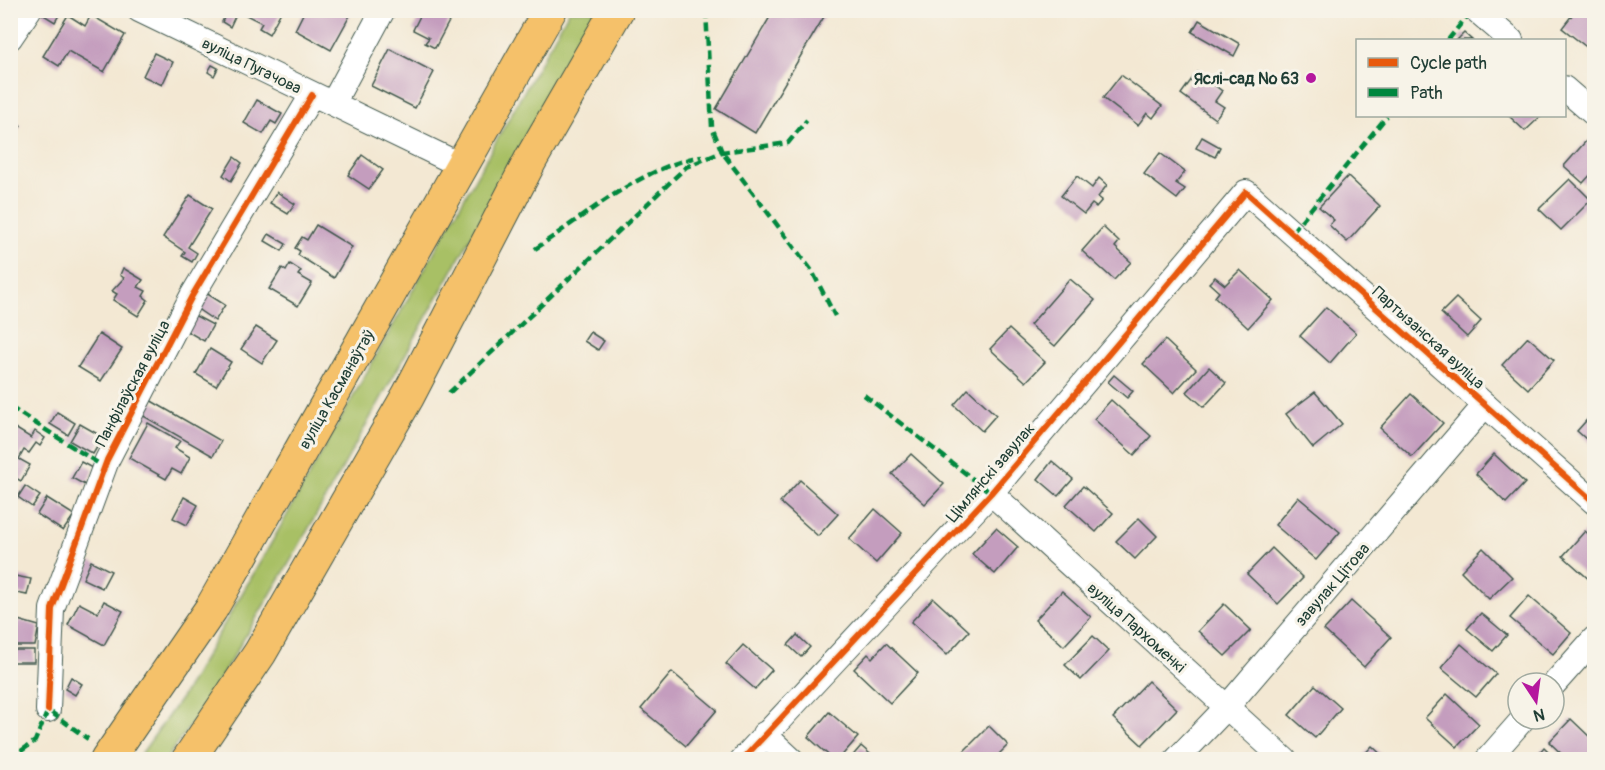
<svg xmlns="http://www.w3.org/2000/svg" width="1605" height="770" viewBox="0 0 1605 770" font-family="Pangolin,sans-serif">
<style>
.green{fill:#a8c065;stroke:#647e4c;stroke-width:1.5}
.building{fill:#c49dbe}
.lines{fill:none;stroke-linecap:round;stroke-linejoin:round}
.minor-casing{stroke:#3f574c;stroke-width:26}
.primary-casing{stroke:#3f574c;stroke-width:35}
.minor{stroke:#fff;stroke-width:24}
.primary{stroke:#f5c16b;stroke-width:33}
.quiet{stroke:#00873e;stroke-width:4.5;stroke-dasharray:9 4.5;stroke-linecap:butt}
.cycleway-casing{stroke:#f7f3e8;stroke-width:10}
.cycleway{stroke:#e8590c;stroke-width:6}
.poi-dot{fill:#b5179e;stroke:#f7f3e8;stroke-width:2}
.labels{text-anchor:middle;stroke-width:6;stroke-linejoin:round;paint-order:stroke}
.street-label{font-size:16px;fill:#1f3d34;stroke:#f7f3e8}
.poi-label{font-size:16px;font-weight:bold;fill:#1f3d34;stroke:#f7f3e8;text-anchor:end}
</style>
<rect width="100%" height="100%" fill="#f7f3e8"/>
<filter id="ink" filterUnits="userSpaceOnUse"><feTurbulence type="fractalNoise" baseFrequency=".0167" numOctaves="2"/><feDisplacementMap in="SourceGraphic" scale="12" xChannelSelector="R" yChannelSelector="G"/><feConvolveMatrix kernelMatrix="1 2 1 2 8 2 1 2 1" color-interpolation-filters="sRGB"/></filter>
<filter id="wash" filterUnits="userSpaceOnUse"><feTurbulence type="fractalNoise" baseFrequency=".008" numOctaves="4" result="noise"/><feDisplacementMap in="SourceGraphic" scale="24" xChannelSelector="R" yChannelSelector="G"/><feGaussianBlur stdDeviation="1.35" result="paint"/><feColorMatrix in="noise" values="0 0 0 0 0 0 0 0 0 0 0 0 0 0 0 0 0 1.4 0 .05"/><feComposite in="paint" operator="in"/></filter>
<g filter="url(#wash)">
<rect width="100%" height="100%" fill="#f3e8d3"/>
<path class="green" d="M569 11H597L291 560 203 707 166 759 137 760 183 695 269 547Z"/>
<g id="blocks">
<g class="building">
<path d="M44 10H62L55 22 42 14Z"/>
<path d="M228 10 237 12 230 27 222 22Z"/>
<path d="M246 10H282L269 34 259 28 262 23 244 14Z"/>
<path d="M305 10H353L331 50 295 30Z"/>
<path d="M423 10H455L435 48 425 43 429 38 413 30Z"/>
<path d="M774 10H828L755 133 716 109Z"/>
<path d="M1576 10H1588L1594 16V42L1589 49 1562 28Z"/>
<path d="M68 15 85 26 91 15 125 35 104 72 68 51 59 66 43 56Z"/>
<path d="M1199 20 1240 44 1234 56 1192 32Z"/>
<path d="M1464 33 1472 40H1457Z"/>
<path d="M390 49 434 72 415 108 371 86Z"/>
<path d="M154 53 173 62 162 85 143 76Z"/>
<path d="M212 65 218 68 214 76 208 72Z"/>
<path d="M1197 72 1222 91 1215 101 1224 107 1215 119 1181 94Z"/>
<path d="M1121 75 1162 106 1153 118 1147 113 1138 125 1103 98Z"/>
<path d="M257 100 282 114 276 124 271 121 263 134 244 123Z"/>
<path d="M1509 116H1541L1525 131Z"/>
<path d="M10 118 21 126 10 139Z"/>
<path d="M1202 137 1220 147 1215 157 1196 148Z"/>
<path d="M1586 141 1594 148V171L1583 183 1564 166Z"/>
<path d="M1160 153 1185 172 1176 183 1185 189 1177 199 1144 174Z"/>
<path d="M362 155 383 170 369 189 348 175Z"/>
<path d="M234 157 242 163 231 181 223 175Z"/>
<path d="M1077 176 1092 188 1099 178 1107 185 1098 197 1102 200 1096 207 1092 204 1084 214 1061 196Z"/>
<path d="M1348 176 1380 206 1347 242 1329 225 1334 220 1319 207Z"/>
<path d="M1570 179 1591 200 1561 230 1539 209Z"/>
<path d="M277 192 295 204 288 214 270 203Z"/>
<path d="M190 195 212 209 188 247 197 253 192 262 182 256 185 252 163 237Z"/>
<path d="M316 225 352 247 334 278 298 255 300 251 295 248 302 237 307 240Z"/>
<path d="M1103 227 1119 242 1115 247 1131 262 1114 280 1082 251Z"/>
<path d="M269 234 286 244 282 251 265 241Z"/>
<path d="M290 264 301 271 298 275 312 283 298 306 269 289 282 268 286 271Z"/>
<path d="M123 268 143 280 138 287 146 291 143 296 148 300 138 316 113 300 117 294 112 291 124 278 120 275Z"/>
<path d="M1240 270 1273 300 1248 328 1215 297 1219 292 1209 283 1215 277 1225 285Z"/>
<path d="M1070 279 1095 300 1055 346 1030 325Z"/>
<path d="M206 293 225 305 215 321 196 308Z"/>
<path d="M1456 298 1481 321 1467 337 1441 313Z"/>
<path d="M1326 307 1356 333 1330 363 1300 336Z"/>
<path d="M194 315 213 325 204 341 185 330Z"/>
<path d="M256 327 277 340 262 363 241 349Z"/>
<path d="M1009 329 1045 362 1026 382 990 349Z"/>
<path d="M590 332 604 341 598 350 584 341Z"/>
<path d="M99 334 122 349 101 381 78 367Z"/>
<path d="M1528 337 1554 360 1528 389 1502 365Z"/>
<path d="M1165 340 1196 369 1174 393 1143 364Z"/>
<path d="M210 349 231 362 216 386 196 374Z"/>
<path d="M1209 367 1226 383 1204 407 1187 392Z"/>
<path d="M1114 375 1133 391 1127 398 1108 382Z"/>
<path d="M968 389 996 415 982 431 954 405Z"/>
<path d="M1315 392 1342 424 1313 448 1286 414Z"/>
<path d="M1411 394 1443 423 1412 457 1380 428Z"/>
<path d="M148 399 221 441 213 456 140 414Z"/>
<path d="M1111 400 1151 436 1134 455 1094 419Z"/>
<path d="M57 412 75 423 68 435 50 424Z"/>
<path d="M1594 412V446L1577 431Z"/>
<path d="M148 423 180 441 175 448 190 457 181 474 172 469 166 479 129 458Z"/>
<path d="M80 424 103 437 93 454 70 441Z"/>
<path d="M10 425 31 438 35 431 45 438 40 446 36 443 29 453 24 450 19 459 30 465 21 481 10 475Z"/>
<path d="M911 454 944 484 925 504 892 474Z"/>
<path d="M1494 454 1525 483 1506 503 1476 474Z"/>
<path d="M1052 461 1073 479 1058 496 1038 479Z"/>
<path d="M81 462 94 469 85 485 72 478Z"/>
<path d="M800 480 838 514 818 536 780 502Z"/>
<path d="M25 486 40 496 32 507 18 497Z"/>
<path d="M1083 486 1113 513 1096 532 1066 505Z"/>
<path d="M184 497 198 505 187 525 173 518Z"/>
<path d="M1298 497 1340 532 1316 560 1275 525Z"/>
<path d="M47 498 74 515 63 531 37 514Z"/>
<path d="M875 509 902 533 876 563 849 539Z"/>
<path d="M1139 518 1157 536 1135 559 1116 541Z"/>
<path d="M996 528 1018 547 995 574 972 554Z"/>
<path d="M1585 531 1594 539V578L1592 582 1563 556Z"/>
<path d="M1272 548 1303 578 1278 604 1247 574Z"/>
<path d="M1483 548 1512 577 1489 599 1461 571Z"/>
<path d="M91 561 111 571 102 588 83 579Z"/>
<path d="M10 575 31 579 27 595 17 593 13 607 10 606Z"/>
<path d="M1062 591 1091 617 1064 646 1035 620Z"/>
<path d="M1529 596 1571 633 1553 654 1510 618Z"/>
<path d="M933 598 969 631 947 655 911 622Z"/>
<path d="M104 601 123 611 104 645 68 625 79 603 98 613Z"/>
<path d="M1351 601 1391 637 1364 667 1324 630Z"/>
<path d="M1224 604 1251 630 1225 656 1198 631Z"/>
<path d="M1481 613 1507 635 1493 651 1467 629Z"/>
<path d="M18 620 39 626 35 646H11Z"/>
<path d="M797 635 810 647 801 657 788 645Z"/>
<path d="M1093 636 1109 651 1081 680 1065 665Z"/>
<path d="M886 643 918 673 890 703 854 669 868 654 872 658Z"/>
<path d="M1461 644 1496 674 1476 697 1441 668Z"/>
<path d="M743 645 772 670 755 689 726 664Z"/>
<rect x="11" y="650" width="23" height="12"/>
<path d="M672 672 717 710 686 746 641 709Z"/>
<path d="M71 677 82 684 75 695 65 689Z"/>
<path d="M1148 681 1177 709 1142 745 1113 718Z"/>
<path d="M1315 685 1341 708 1315 738 1289 715Z"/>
<path d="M1447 694 1479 724 1457 747 1425 718Z"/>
<path d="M829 712 858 737 838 760H834L808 737Z"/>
<path d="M1571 719 1594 741V753L1588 760H1568L1549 742Z"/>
<path d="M989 726 1008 745 993 760H966L961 754Z"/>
<path d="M861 746 877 760H849Z"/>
<path d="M1372 746 1387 760H1359Z"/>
<path d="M1544 747 1557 760H1533Z"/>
</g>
</g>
</g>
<g filter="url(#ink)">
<use href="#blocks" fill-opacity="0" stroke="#3f574c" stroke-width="1.5"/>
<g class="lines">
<g class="minor-casing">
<g id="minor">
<path d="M139 10 462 166"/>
<path d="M1476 10 1511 40"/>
<path d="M10 38 29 10"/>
<path d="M1564 88 1594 114"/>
<path d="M333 103 383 10"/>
<path d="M991 493 1285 760"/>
<path d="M1554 684 1594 639"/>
<path d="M48 710 52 609 107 460 192 296 312 95"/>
<path d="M764 734 792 760"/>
<path d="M742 760 991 493 1246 192 1594 502"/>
<path d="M1176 760 1226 708 1485 405"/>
<path d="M1487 760 1523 719"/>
</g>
</g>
<g class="primary-casing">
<g id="primary">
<path d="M107 760 211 609 550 10"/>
<path d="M188 760 260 653 408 396 531 159 617 10"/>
</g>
</g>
<use href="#minor" class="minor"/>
<use href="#primary" class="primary"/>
<g class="quiet">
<path d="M706 10 712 127 722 152 812 271 835 316"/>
<path d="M1448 40 1472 10"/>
<path d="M1292 232 1387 116"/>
<path d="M535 249C586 215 640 168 702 156"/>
<path d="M449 393 686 167 722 152 788 143 807 120"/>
<path d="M864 395 991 493"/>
<path d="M10 407 104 467"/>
<path d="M10 759 35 741 48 710 88 739"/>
</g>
<g class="cycleway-casing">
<g id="cycleway">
<path d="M48 710 52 609 107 460 192 296 312 95"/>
<path d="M742 760 991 493 1246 192 1594 502"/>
</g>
</g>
<use href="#cycleway" class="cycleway"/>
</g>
</g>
<circle class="poi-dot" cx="1311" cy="78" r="6"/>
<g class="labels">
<g class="street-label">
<text transform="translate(252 65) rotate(26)" y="6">вуліца Пугачова</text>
<text transform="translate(1429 337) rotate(42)" y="6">Партызанская вуліца</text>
<text transform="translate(132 383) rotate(-62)" y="6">Панфілаўская вуліца</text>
<text transform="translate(336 389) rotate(-60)" y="6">вуліца Касманаўтаў</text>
<text transform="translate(990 472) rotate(-49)" y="6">Цімлянскі завулак</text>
<text transform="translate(1332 584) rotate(-49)" y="6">завулак Цітова</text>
<text transform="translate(1137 627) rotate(42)" y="6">вуліца Пархоменкі</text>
</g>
<g class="poi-label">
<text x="1299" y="84">Яслі-сад № 63</text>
</g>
</g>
<rect width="1605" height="770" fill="none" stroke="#f7f3e8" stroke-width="36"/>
<rect x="1356" y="39" width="210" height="78" fill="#f7f3e8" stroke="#a1aaa0" stroke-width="1.5"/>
<rect x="1368" y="58" width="30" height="9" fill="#e8590c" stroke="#a1aaa0" stroke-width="1.5"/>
<text x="1410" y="69" font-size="18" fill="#1f3d34">Cycle path</text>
<rect x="1368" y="88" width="30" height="9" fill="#00873e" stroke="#a1aaa0" stroke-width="1.5"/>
<text x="1410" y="99" font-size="18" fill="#1f3d34">Path</text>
<g transform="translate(1536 701) rotate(167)"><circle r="28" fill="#f7f3e8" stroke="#a1aaa0" stroke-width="1.5"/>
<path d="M0-4.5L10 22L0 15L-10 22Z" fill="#b5179e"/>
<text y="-9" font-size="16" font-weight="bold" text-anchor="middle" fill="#1f3d34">N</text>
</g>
</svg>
